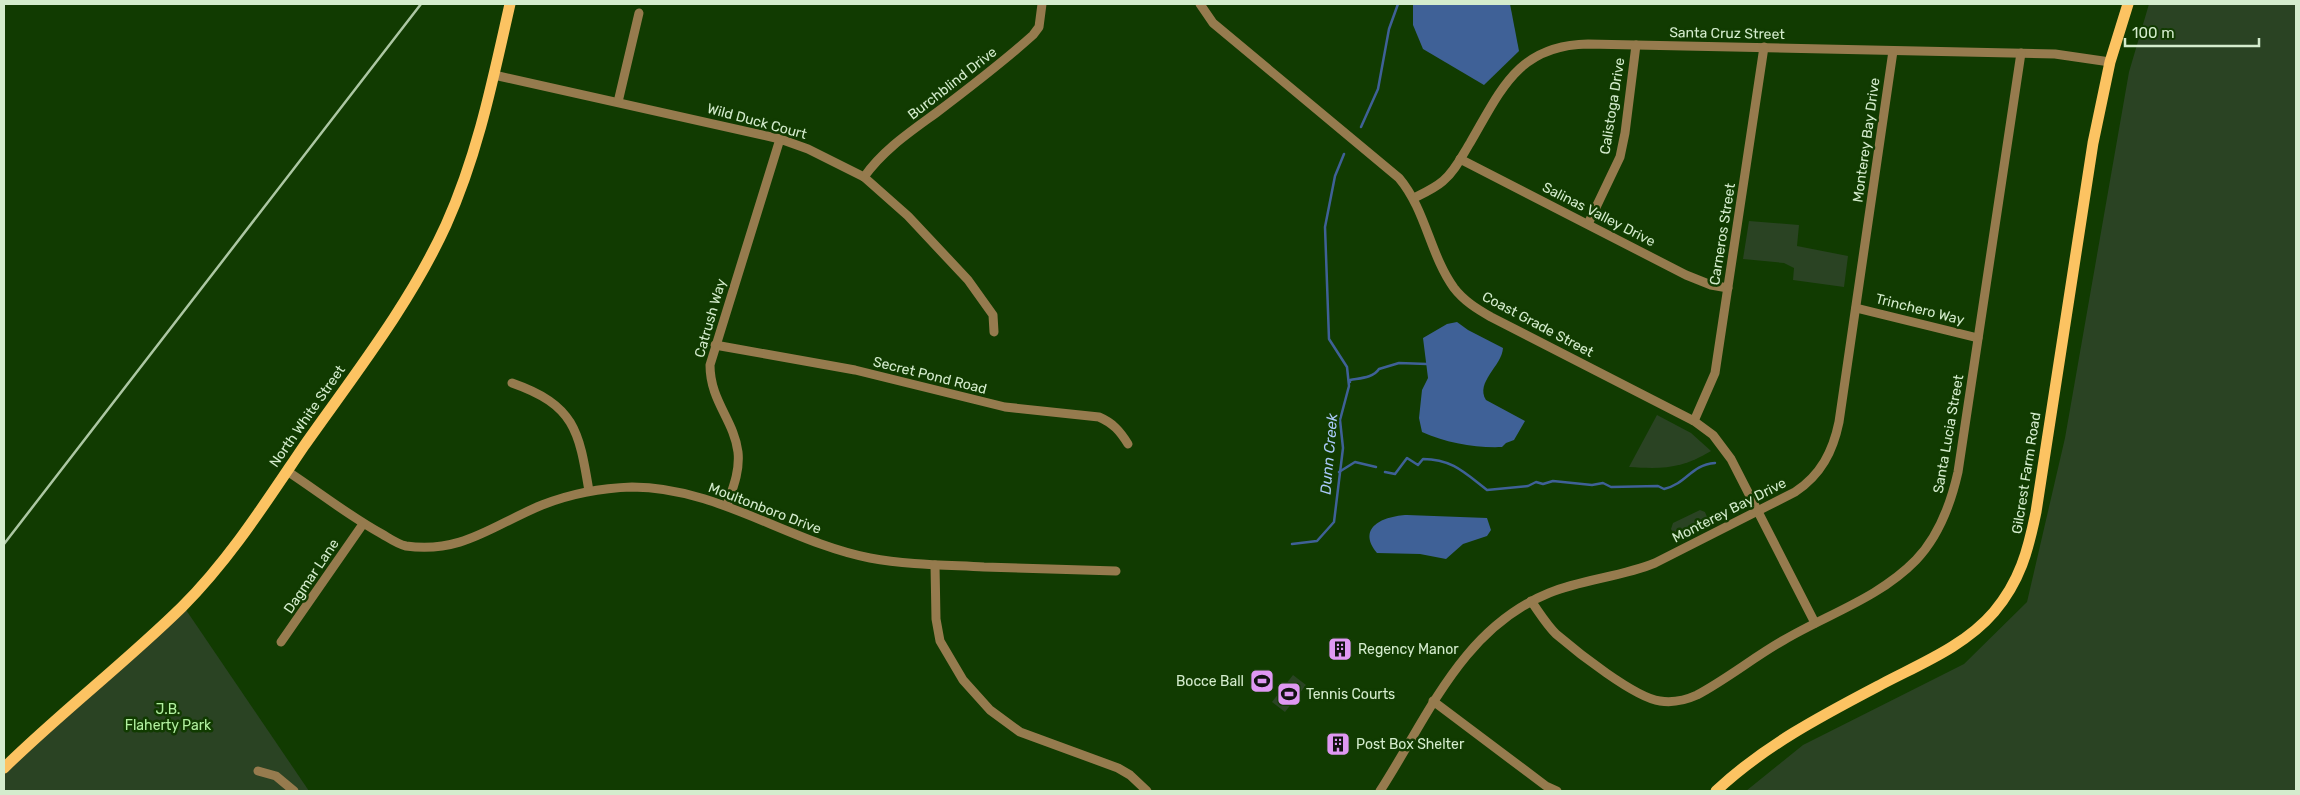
<svg xmlns="http://www.w3.org/2000/svg" width="2300" height="795" viewBox="0 0 2300 795" font-family="Rubik,sans-serif">
<style>
.green{fill:#2a4323}
.water{fill:#3f6197}
.lines{fill:none;stroke-linecap:round;stroke-linejoin:round}
.stream{stroke:#3f6197;stroke-width:2.5}
.minor{stroke:#967b4e;stroke-width:9}
.major{stroke:#fcc362;stroke-width:11}
.rail{stroke:#acc7a3;stroke-width:2.5}
.labels{text-anchor:middle;stroke-width:5;stroke-linejoin:round;paint-order:stroke}
.street-label{font-size:14px;fill:#d4eccd;stroke:#113b01}
.poi-label{font-size:14px;fill:#d4eccd;stroke:#113b01;text-anchor:start}
.park-label{font-size:14px;fill:#b1f09f;stroke:#113b01}
.water-label{font-size:15px;font-style:italic;fill:#aac9f8;stroke:#113b01}
</style>
<rect width="100%" height="100%" fill="#113b01"/>
<g class="green">
<path d="M2149 4H2296V791H1746L1803 745 1964 664 2027 602 2065 438 2129 72Z"/>
<path d="M1749 221 1799 225 1797 246 1848 256 1844 287 1793 280 1794 268 1784 263 1743 259Z"/>
<path d="M1657 415 1691 433 1711 451C1682 469 1662 469 1629 467Z"/>
<path d="M1700 510 1705 512 1709 522 1675 537 1671 529 1673 523Z"/>
<path d="M182 604 309 791H4V762Z"/>
<path d="M1293 675 1306 685 1285 712 1272 702Z"/>
</g>
<g class="water">
<path d="M1413 4H1510L1519 51 1484 85 1423 49 1413 25Z"/>
<path d="M1457 322 1468 330 1503 348C1502 366 1475 382 1486 400L1525 421 1514 440 1506 443 1502 447C1475 448 1446 443 1422 432L1419 418 1422 390 1428 378 1423 338 1447 324Z"/>
<path d="M1407 515 1487 518 1491 530 1487 536 1463 544 1446 559 1420 554 1377 553C1356 527 1384 516 1407 515Z"/>
</g>
<g class="lines">
<g class="stream">
<path d="M1361 127 1378 89 1389 29 1398 4"/>
<path d="M1350 382V380C1360 378 1373 378 1379 369L1399 363 1427 364"/>
<path d="M1339 472 1355 462 1376 467"/>
<path d="M1385 472 1395 474 1407 458 1418 465 1423 459C1452 459 1465 473 1487 490L1528 486 1536 482 1543 484 1553 481 1592 485 1603 483 1611 487 1658 486 1664 489C1688 483 1690 465 1715 463"/>
<path d="M1292 544 1317 541 1334 522 1343 448 1340 420 1349 386 1347 367 1329 339 1325 227 1335 176 1344 154"/>
</g>
<g class="minor">
<path d="M1200 4 1213 23 1399 178C1426 210 1430 255 1454 288 1464 301 1477 309 1491 317L1694 421 1713 435 1731 459 1815 623"/>
<path d="M494 75 780 139 808 149 864 177 908 216 968 280 993 315 994 332"/>
<path d="M618 102 639 13"/>
<path d="M1460 159 1686 275 1711 285 1728 288"/>
<path d="M864 177C883 150 910 132 936 113 969 88 1002 63 1033 35L1039 27 1042 4"/>
<path d="M1414 198C1424 193 1435 188 1443 181 1455 171 1462 156 1470 143 1501 90 1518 45 1588 44L2055 54 2110 62"/>
<path d="M1588 224 1620 157 1625 133 1636 45"/>
<path d="M1856 308 1978 338"/>
<path d="M715 345 855 370 1005 407 1099 417C1113 423 1120 431 1128 444"/>
<path d="M512 383C575 405 579 431 589 491"/>
<path d="M1694 421 1715 373 1764 47"/>
<path d="M287 471C319 492 349 516 382 534 389 538 397 544 406 546 462 554 493 525 542 505 570 494 601 488 632 487 718 487 788 542 870 558 908 565 946 565 984 567 1028 568 1072 570 1116 571"/>
<path d="M727 505C733 488 740 471 738 452 734 420 710 401 710 365L780 139"/>
<path d="M935 565 936 619 940 641 963 680 990 710 1020 732 1118 768 1130 775 1147 791"/>
<path d="M1531 601C1539 612 1546 624 1556 634 1577 652 1635 698 1660 701 1673 703 1686 700 1697 695 1727 679 1754 657 1784 640 1828 614 1879 598 1916 560 1939 536 1951 503 1958 472L2021 53"/>
<path d="M281 642 363 524"/>
<path d="M1433 701 1546 786 1557 791"/>
<path d="M258 771 276 776 294 791"/>
<path d="M1380 791C1428 717 1462 628 1549 593 1583 579 1621 577 1655 563L1795 492C1821 475 1833 451 1839 422L1893 51"/>
</g>
<g class="major">
<path d="M4 768C61 712 125 663 182 607 230 559 266 502 304 446 354 375 410 304 446 225 478 154 493 79 510 4"/>
<path d="M1716 791C1765 745 1823 715 1882 684 1920 664 1965 646 1994 612 2020 581 2028 551 2036 512L2093 143 2110 62 2128 4"/>
</g>
<path class="rail" d="M4 544 421 4"/>
</g>
<defs>
<g id="building-square" transform="scale(1.25)"><rect x="-9" y="-9" width="18" height="18" rx="4" fill="#df98f2" stroke="#113b01"/><path d="M-4-6H4V6H1V3H-1V6H-4ZM-2.5-4.3h1.7v1.8h-1.7ZM.8-4.3h1.7v1.8H.8ZM-2.5-1h1.7V.8h-1.7ZM.8-1h1.7V.8H.8Z" fill="#111"/></g>
<g id="stadium-square" transform="scale(1.25)"><rect x="-9" y="-9" width="18" height="18" rx="4" fill="#df98f2" stroke="#113b01"/><path d="M0-5a6.5 5 0 1 0 0 10a6.5 5 0 1 0 0-10ZM-3.5-1.8h7v3.6h-7Z" fill="#111"/></g>
</defs>
<g fill-rule="evenodd">
<use href="#building-square" x="1340" y="649"/>
<use href="#stadium-square" x="1262" y="681"/>
<use href="#stadium-square" x="1289" y="694"/>
<use href="#building-square" x="1338" y="744"/>
</g>
<g class="labels">
<g class="street-label">
<text transform="translate(1727 33) rotate(1)" y="5">Santa Cruz Street</text>
<text transform="translate(952 83) rotate(-38)" y="5">Burchblind Drive</text>
<text transform="translate(1612 106) rotate(-81)" y="5">Calistoga Drive</text>
<text transform="translate(757 121) rotate(15)" y="5">Wild Duck Court</text>
<text transform="translate(1866 140) rotate(-82)" y="5">Monterey Bay Drive</text>
<text transform="translate(1599 214) rotate(27)" y="5">Salinas Valley Drive</text>
<text transform="translate(1722 234) rotate(-81)" y="5">Carneros Street</text>
<text transform="translate(1920 309) rotate(14)" y="5">Trinchero Way</text>
<text transform="translate(710 318) rotate(-74)" y="5">Catrush Way</text>
<text transform="translate(1538 324) rotate(28)" y="5">Coast Grade Street</text>
<text transform="translate(930 375) rotate(14)" y="5">Secret Pond Road</text>
<text transform="translate(307 416) rotate(-55)" y="5">North White Street</text>
<text transform="translate(1948 434) rotate(-80)" y="5">Santa Lucia Street</text>
<text transform="translate(2026 473) rotate(-81)" y="5">Gilcrest Farm Road</text>
<text transform="translate(765 508) rotate(21)" y="5">Moultonboro Drive</text>
<text transform="translate(1729 510) rotate(-27)" y="5">Monterey Bay Drive</text>
<text transform="translate(311 576) rotate(-56)" y="5">Dagmar Lane</text>
</g>
<g class="poi-label">
<text x="1358" y="654">Regency Manor</text>
<text x="1244" y="686" text-anchor="end">Bocce Ball</text>
<text x="1306" y="699">Tennis Courts</text>
<text x="1356" y="749">Post Box Shelter</text>
</g>
<g class="park-label">
<text x="168" y="714">J.B.<tspan x="168" dy="16">Flaherty Park</tspan></text>
</g>
<g class="water-label">
<text transform="translate(1329 454) rotate(-85)" y="5">Dunn Creek</text>
</g>
</g>
<rect width="2300" height="795" fill="none" stroke="#d4eccd" stroke-width="10"/>
<path d="M2125 38v8h134v-8" fill="none" stroke="#d4eccd" stroke-width="2.5"/>
<text x="2132" y="38" font-size="15" fill="#d4eccd" stroke="#113b01" stroke-width="4" paint-order="stroke">100 m</text>
</svg>
